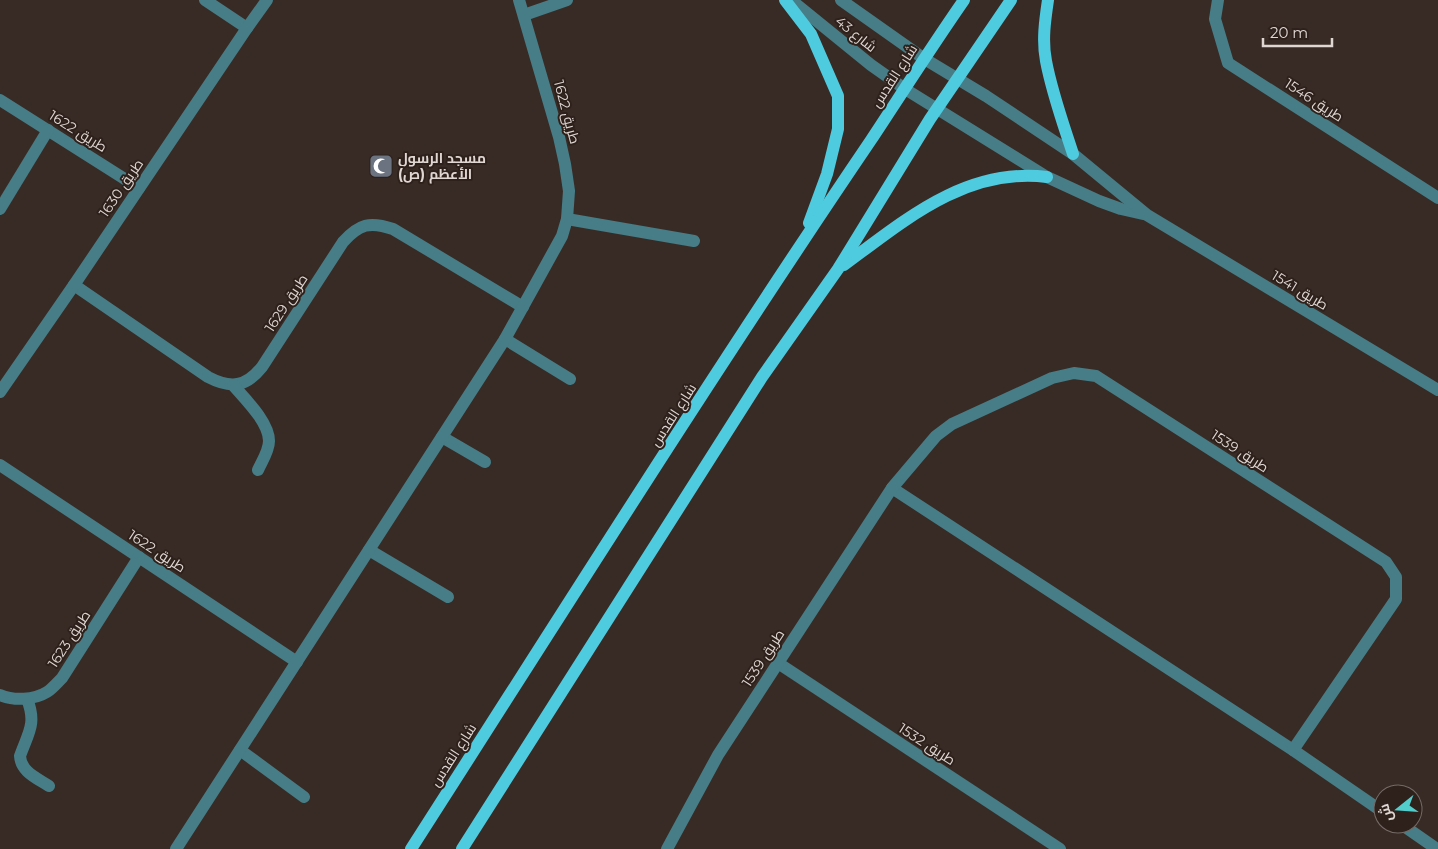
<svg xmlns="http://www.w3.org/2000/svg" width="1438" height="849" viewBox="0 0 1438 849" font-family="Montserrat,Cairo,sans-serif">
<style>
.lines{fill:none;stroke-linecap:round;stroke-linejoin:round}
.minor{stroke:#477d86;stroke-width:12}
.major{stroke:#4ecbdf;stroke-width:12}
.labels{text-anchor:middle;stroke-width:4;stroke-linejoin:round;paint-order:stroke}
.street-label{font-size:14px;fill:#e0d7d3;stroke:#2e211c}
.poi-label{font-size:14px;font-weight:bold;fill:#e0d7d3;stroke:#2e211c;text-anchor:start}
</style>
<rect width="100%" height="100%" fill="#382b26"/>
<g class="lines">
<g class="minor">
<path d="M205 0 247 28"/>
<path d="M791 0 871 65 905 89 1047 177 1099 201 1121 209 1143 214"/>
<path d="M841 0 923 58 986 96 1073 154 1147 215 1438 390"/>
<path d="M1218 0 1215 19 1228 63 1438 198"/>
<path d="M524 15 567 0"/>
<path d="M0 100 139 188"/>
<path d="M0 209 48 130"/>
<path d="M567 219 694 241"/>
<path d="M74 285 208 377C231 389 246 387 262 367L343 242C359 224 370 221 393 229L523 307"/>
<path d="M505 339 570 379"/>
<path d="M233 385C245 399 269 422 269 441 269 451 262 461 258 470"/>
<path d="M0 392 74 285 247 28 267 0"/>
<path d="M442 437 485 462"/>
<path d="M0 465 297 662"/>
<path d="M892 488 1293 750 1383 812"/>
<path d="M369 550 448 597"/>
<path d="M778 663 1060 849"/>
<path d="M0 695C14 701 34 700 47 692 52 689 57 683 62 678L139 557"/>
<path d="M27 699C37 724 28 733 20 756 21 772 37 778 49 786"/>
<path d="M240 750 304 797"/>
<path d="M1401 824 1434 847"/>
<path d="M176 849 505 339 562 236 567 219 569 191 565 164 559 137 519 0"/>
<path d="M667 849 718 755 892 488 936 436 952 424 1052 378 1074 373 1096 376 1386 562 1396 577V599L1293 750"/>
</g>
<g class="major">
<path d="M785 0 811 34 838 96V129L827 174 809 223"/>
<path d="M1048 0C1045 20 1042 41 1046 61 1052 93 1063 123 1073 154"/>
<path d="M844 265C905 220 966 167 1047 177"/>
<path d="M411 849C563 612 713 373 871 140 902 93 932 46 964 0"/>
<path d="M462 849 762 377 838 269 930 119 1011 0"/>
</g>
</g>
<defs>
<g id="mosque-square" transform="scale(1.25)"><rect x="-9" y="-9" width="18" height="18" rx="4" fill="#6b7280" stroke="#2e211c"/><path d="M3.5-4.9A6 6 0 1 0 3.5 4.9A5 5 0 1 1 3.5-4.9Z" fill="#fff"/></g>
</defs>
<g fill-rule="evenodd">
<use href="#mosque-square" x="381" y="166"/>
</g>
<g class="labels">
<g class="street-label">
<text transform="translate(856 34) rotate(39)" y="5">شارع 43</text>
<text transform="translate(894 76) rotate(-57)" y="5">شارع القدس</text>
<text transform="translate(1314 100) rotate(33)" y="5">طريق 1546</text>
<text transform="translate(567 112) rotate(75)" y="5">طريق 1622</text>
<text transform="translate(78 131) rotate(32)" y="5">طريق 1622</text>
<text transform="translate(121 188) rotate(-56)" y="5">طريق 1630</text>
<text transform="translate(1300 290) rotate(31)" y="5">طريق 1541</text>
<text transform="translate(286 303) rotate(-57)" y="5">طريق 1629</text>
<text transform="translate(673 415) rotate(-57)" y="5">شارع القدس</text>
<text transform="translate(1240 451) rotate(33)" y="5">طريق 1539</text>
<text transform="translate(157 551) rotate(33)" y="5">طريق 1622</text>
<text transform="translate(69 639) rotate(-57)" y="5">طريق 1623</text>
<text transform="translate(763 658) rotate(-57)" y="5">طريق 1539</text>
<text transform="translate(927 744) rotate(33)" y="5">طريق 1532</text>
<text transform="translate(453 755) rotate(-57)" y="5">شارع القدس</text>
</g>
<g class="poi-label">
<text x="398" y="163">مسجد الرسول<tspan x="398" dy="16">الأعظم (ص)</tspan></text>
</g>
</g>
<g transform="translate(1398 809) rotate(253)"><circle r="24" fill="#2e211c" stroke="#756a65"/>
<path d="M0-4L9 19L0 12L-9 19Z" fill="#52cdcc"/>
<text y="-8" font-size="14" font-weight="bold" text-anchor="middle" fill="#e0d7d3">ش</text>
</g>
<path d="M1263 38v8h69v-8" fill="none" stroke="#e0d7d3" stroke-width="2.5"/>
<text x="1270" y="38" font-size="15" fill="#e0d7d3" stroke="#2e211c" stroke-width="4" paint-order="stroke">20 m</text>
</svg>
